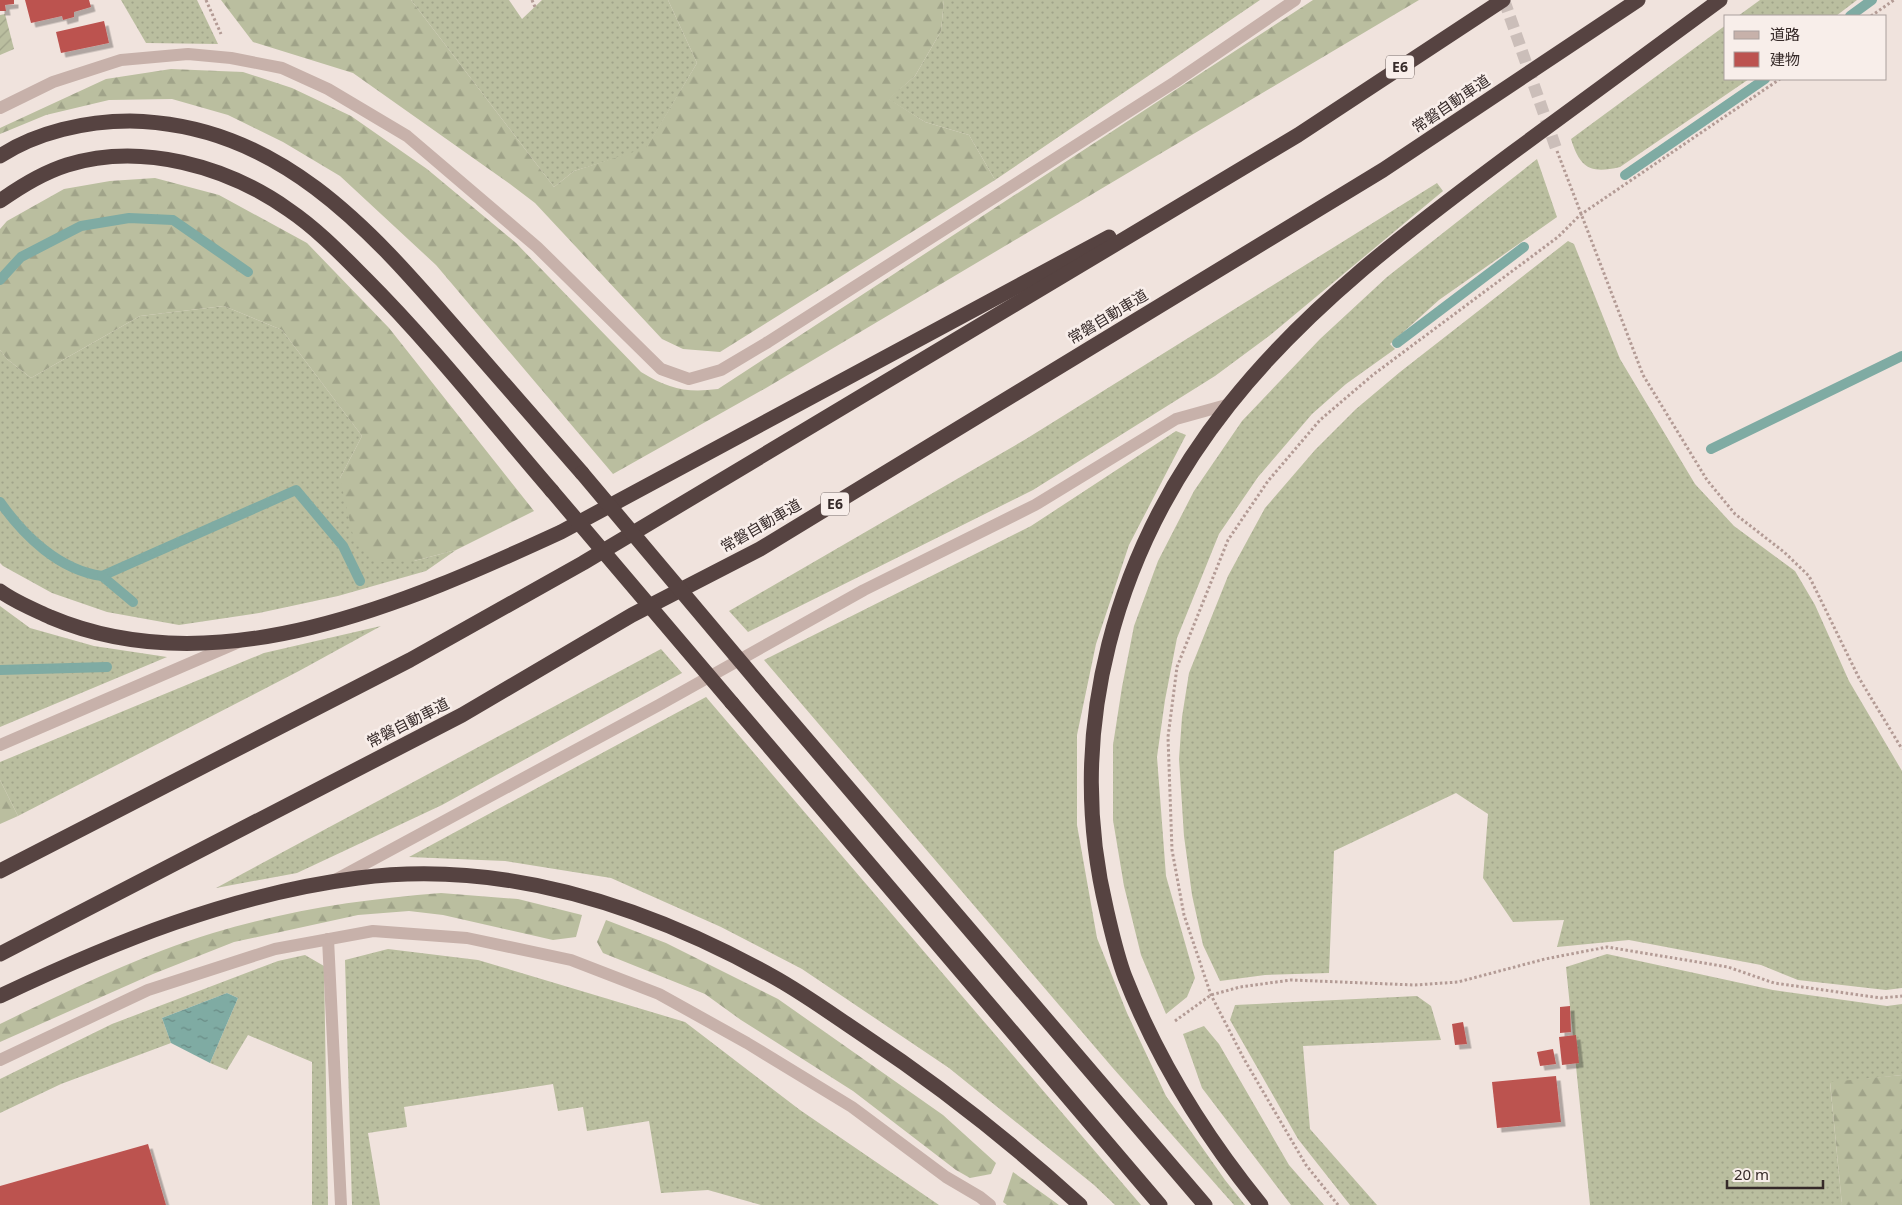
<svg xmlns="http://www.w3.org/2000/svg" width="1902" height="1205" viewBox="0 0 1902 1205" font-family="'Noto Sans','Noto Sans JP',sans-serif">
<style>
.grass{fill:url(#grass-dots)}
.forest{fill:url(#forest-firs)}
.garden{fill:url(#garden-furrows)}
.water{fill:url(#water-ripples)}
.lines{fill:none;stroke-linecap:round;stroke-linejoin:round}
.stream{stroke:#7faba3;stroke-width:10}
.building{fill:#bc5350;filter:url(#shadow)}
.minor-tunnel{stroke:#cbbeb9;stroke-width:12;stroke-dasharray:12 6;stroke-linecap:butt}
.path{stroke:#b39b95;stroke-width:3;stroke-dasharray:2.5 2.5;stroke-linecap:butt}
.minor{stroke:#c7b1aa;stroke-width:12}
.highway{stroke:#564341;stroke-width:15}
.highway-bridge{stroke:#564341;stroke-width:15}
.labels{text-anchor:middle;stroke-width:5;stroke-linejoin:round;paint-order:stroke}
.shield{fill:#f8eeea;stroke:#706563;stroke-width:1}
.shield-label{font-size:14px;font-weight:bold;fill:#362a29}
.street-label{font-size:15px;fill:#362a29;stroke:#f8eeea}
</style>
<defs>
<pattern id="grass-dots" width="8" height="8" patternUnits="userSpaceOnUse" patternTransform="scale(1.25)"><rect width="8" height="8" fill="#babe9f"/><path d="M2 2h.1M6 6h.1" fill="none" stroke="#a0a389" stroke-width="1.8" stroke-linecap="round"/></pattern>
<pattern id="forest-firs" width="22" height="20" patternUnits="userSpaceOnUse" patternTransform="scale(1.25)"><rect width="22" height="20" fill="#babe9f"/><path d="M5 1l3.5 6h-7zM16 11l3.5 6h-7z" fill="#a0a389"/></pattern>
<pattern id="garden-furrows" width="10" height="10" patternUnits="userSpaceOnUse" patternTransform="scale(1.25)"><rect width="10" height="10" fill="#babe9f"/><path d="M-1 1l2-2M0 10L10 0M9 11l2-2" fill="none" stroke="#a0a389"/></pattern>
<pattern id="water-ripples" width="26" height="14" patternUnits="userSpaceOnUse" patternTransform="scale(1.25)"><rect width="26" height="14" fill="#7faba3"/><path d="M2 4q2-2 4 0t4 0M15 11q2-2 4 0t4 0" fill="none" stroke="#698b85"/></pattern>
<filter id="shadow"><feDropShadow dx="4.5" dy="4.5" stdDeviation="0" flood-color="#0004"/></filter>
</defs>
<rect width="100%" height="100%" fill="#f0e3dd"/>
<g class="grass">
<path d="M121 0H197L218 44 146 43Z"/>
<path d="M411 0H509L522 19 542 0H668L697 63 646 149 574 171 554 187Z"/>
<path d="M944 0H1260L995 180 969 135 925 122 888 99 915 76 941 31Z"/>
<path d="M1760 0H1857L1836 16H1738Z"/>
<path d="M1726 25V79H1749L1620 167C1590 174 1580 168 1571 139Z"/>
<path d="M1537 159 1557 217 1439 300 1390 344 1395 349 1346 384 1312 414 1258 477 1219 534 1177 638 1165 700 1157 757 1166 876 1195 978 1187 997 1166 1014 1141 955 1124 886 1113 820V745L1122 687 1134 626 1158 561 1194 491 1242 421 1320 339 1387 277Z"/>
<path d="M1437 183 1443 191 1269 336 1215 376 1033 490 748 632 729 611 1026 439Z"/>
<path d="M1568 241 1574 244 1620 359 1695 484 1734 526 1795 571 1815 605 1849 681 1902 771V988L1886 990 1798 980 1761 965 1629 940 1557 947 1564 920 1513 922 1483 878 1488 814 1456 793 1334 851 1329 973 1265 975 1220 981 1203 945 1192 895 1184 836 1179 759 1182 717 1189 673 1228 576 1265 508 1315 450 1356 409 1400 372Z"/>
<path d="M224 306 282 330 362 436 340 478 414 561 456 550 426 571 338 596 259 613 179 625 107 612 52 593 3 566 0 563V350L7 359 31 378 140 316Z"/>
<path d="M1176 431 1186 435 1129 545 1096 644 1077 735V825L1097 938 1127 1013 1166 1096 1225 1180 1245 1205H1234L1112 1067 764 660 1031 526Z"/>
<path d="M0 606 30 628 94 646 167 657 0 727Z"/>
<path d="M381 626 299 671 18 816 0 780V762L264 653Z"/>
<path d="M661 649 682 673 442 805 297 873 216 888Z"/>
<path d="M706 697 1141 1205H1115L1094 1185 949 1068 802 969 721 927 611 878 505 861 409 857Z"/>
<path d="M388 949 478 960 685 1022 800 1110 939 1205H761L708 1190 661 1193 649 1121 587 1131 583 1107 558 1111 553 1084 404 1107 407 1127 368 1133 380 1205H352L345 960Z"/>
<path d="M1607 954 1773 990 1887 1006 1902 1004V1075L1830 1083 1842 1205H1590L1566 967Z"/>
<path d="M305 955 324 966 328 1205H312V1062L248 1035 227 1070 210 1063 238 998 227 993 162 1018 171 1043 61 1084 0 1113V1079L112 1024 278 961Z"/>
<path d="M1417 996 1431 1006 1441 1040 1303 1046 1310 1129 1377 1205H1350L1298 1139 1230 1020 1235 1005Z"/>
<path d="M1204 1026 1219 1044 1289 1165 1324 1205H1291L1202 1088 1183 1034Z"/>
</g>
<g class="forest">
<path d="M221 0H411L554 187 574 171 646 148 697 63 668 0H944L941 31 915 76 889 99 925 122 969 135 995 180 720 352 683 349 662 339 535 203 510 184 353 73 253 42Z"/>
<path d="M1313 0H1419L766 388 613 474 436 265 340 176 283 142 228 115 172 99 109 100 46 115 0 134V128L106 79 171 69 243 72 292 88 351 116 427 169 516 243 641 372C669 389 686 393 718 389Z"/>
<path d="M155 178 219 195 307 243 389 328 534 511 456 550 414 561 379 562 354 540 340 478 362 436 282 330 224 306 140 316 31 378 7 359 0 350V229L7 221 64 189 110 181Z"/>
<path d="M0 780 18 816 0 824Z"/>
<path d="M441 893 518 899 582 915 576 937 553 940 443 915 409 911 358 915 234 942 153 974 0 1042V1024C68 991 141 955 213 933 289 910 363 899 441 893Z"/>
<path d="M606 920 666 943 778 999 943 1115 996 1163 991 1174 970 1178 956 1170 853 1091 741 1020 705 994 603 953 597 942Z"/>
<path d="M1902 1075V1205H1842L1830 1082Z"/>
<path d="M1013 1172 1059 1205H1060H1007L1003 1202Z"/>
</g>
<path class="garden" d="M5 14 14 49 0 55V15Z"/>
<path class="water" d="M227 993 238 998 210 1063 171 1043 162 1018Z"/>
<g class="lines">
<g class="stream">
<path d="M1850 16 1872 0"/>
<path d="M1625 175 1765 79"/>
<path d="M0 280 21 257 81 226 129 218 173 220 248 272"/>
<path d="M1397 343 1524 247"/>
<path d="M1711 449 1902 356"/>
<path d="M0 502C24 536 59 570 102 576L296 490 343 546 360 581"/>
<path d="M102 576 133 602"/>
<path d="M0 670 107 667"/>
</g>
</g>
<g class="building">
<path d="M0 0H14V4L5 5 6 11H0Z"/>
<path d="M25 0H89L91 7 74 12V17L63 20 62 16 31 23Z"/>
<path d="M104 21 109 43 61 53 56 32Z"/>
<path d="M1570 1006 1571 1032 1560 1033V1007Z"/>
<path d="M1463 1022 1467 1044 1455 1045 1452 1024Z"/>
<path d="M1576 1035 1579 1063 1562 1065 1559 1037Z"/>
<path d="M1553 1049 1556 1064 1540 1066 1537 1052Z"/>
<path d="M1556 1076 1561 1122 1497 1128 1492 1082Z"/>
<path d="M148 1144 166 1205H0V1186Z"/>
</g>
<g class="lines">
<path class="minor-tunnel" d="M1504 0 1557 151"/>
<g class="path">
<path d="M206 0 221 34"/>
<path d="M532 0 535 7"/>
<path d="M1871 16 1894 0"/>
<path d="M1557 151 1643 375 1707 480 1735 514 1784 552 1809 576 1859 678 1902 749"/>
<path d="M1175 1021 1211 995 1240 987 1291 980 1415 985 1458 982 1545 959 1607 947 1728 967 1774 983 1881 998 1902 996"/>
<path d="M1338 1205 1306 1165 1244 1059 1211 995 1184 915 1172 850 1168 737 1177 667 1228 540 1268 481 1320 420 1374 374 1558 237 1580 215 1780 79"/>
</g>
<g class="minor">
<path d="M0 108 53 82 121 60 188 54 231 58 282 68 328 89 407 136 537 247 661 369 689 379 721 370 768 342 1175 82 1295 0"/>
<path d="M0 745 239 642"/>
<path d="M335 880 659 705 864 590 1035 505 1176 419 1230 404"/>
<path d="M328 939 341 1205"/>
<path d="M0 1060 148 990 275 949 373 931 467 938 571 960 659 994 747 1043 852 1107 946 1177 980 1197 990 1205"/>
</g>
<g class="highway">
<path d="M0 156C37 132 86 121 130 121 278 124 368 227 458 331 499 378 541 426 582 473"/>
<path d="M0 201C21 186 42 173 67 165 141 142 227 166 289 210 317 229 341 254 365 278 431 344 490 419 552 491"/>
<path d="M0 591C15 602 33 609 50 617 217 688 409 602 561 532L1109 237"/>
<path d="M762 687 1205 1205"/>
<path d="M732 703 1160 1205"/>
<path d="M0 871 410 660 583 563 1298 135 1503 0"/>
<path d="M0 954 462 715 632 615 760 549 1383 170 1638 0"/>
<path d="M0 996C114 942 232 894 358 878 504 859 646 906 772 976 803 993 833 1015 863 1035 940 1086 1011 1142 1080 1205"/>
<path d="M1261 1205C1205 1136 1158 1061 1125 977 1117 956 1112 933 1107 912 1063 731 1115 549 1229 405 1307 306 1411 228 1512 153 1581 102 1651 51 1720 0"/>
</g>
<g class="highway-bridge">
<path d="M582 473 762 687"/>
<path d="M552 491 732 703"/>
</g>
</g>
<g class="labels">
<g class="shield">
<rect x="1386" y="55.5" width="28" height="23" rx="4"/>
<rect x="821" y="492.5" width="28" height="23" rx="4"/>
</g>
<g class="shield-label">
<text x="1400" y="72">E6</text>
<text x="835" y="509">E6</text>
</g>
<g class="street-label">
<text transform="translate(1451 104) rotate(-34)" y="5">常磐自動車道</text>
<text transform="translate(1108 317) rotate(-31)" y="5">常磐自動車道</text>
<text transform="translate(761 526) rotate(-30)" y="5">常磐自動車道</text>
<text transform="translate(408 723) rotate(-27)" y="5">常磐自動車道</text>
</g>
</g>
<rect x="1724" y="15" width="162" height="65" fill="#f8eeea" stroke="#aaa09d"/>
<rect x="1734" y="31" width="25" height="8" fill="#c7b1aa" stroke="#aaa09d"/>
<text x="1770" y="40" font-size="15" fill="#362a29">道路</text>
<rect x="1734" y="52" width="25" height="15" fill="#bc5350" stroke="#aaa09d"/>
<text x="1770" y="65" font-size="15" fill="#362a29">建物</text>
<path d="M1727 1180v8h96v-8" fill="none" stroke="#362a29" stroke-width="2.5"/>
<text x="1734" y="1180" font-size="15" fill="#362a29" stroke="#f8eeea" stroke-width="4" paint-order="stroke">20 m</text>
</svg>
